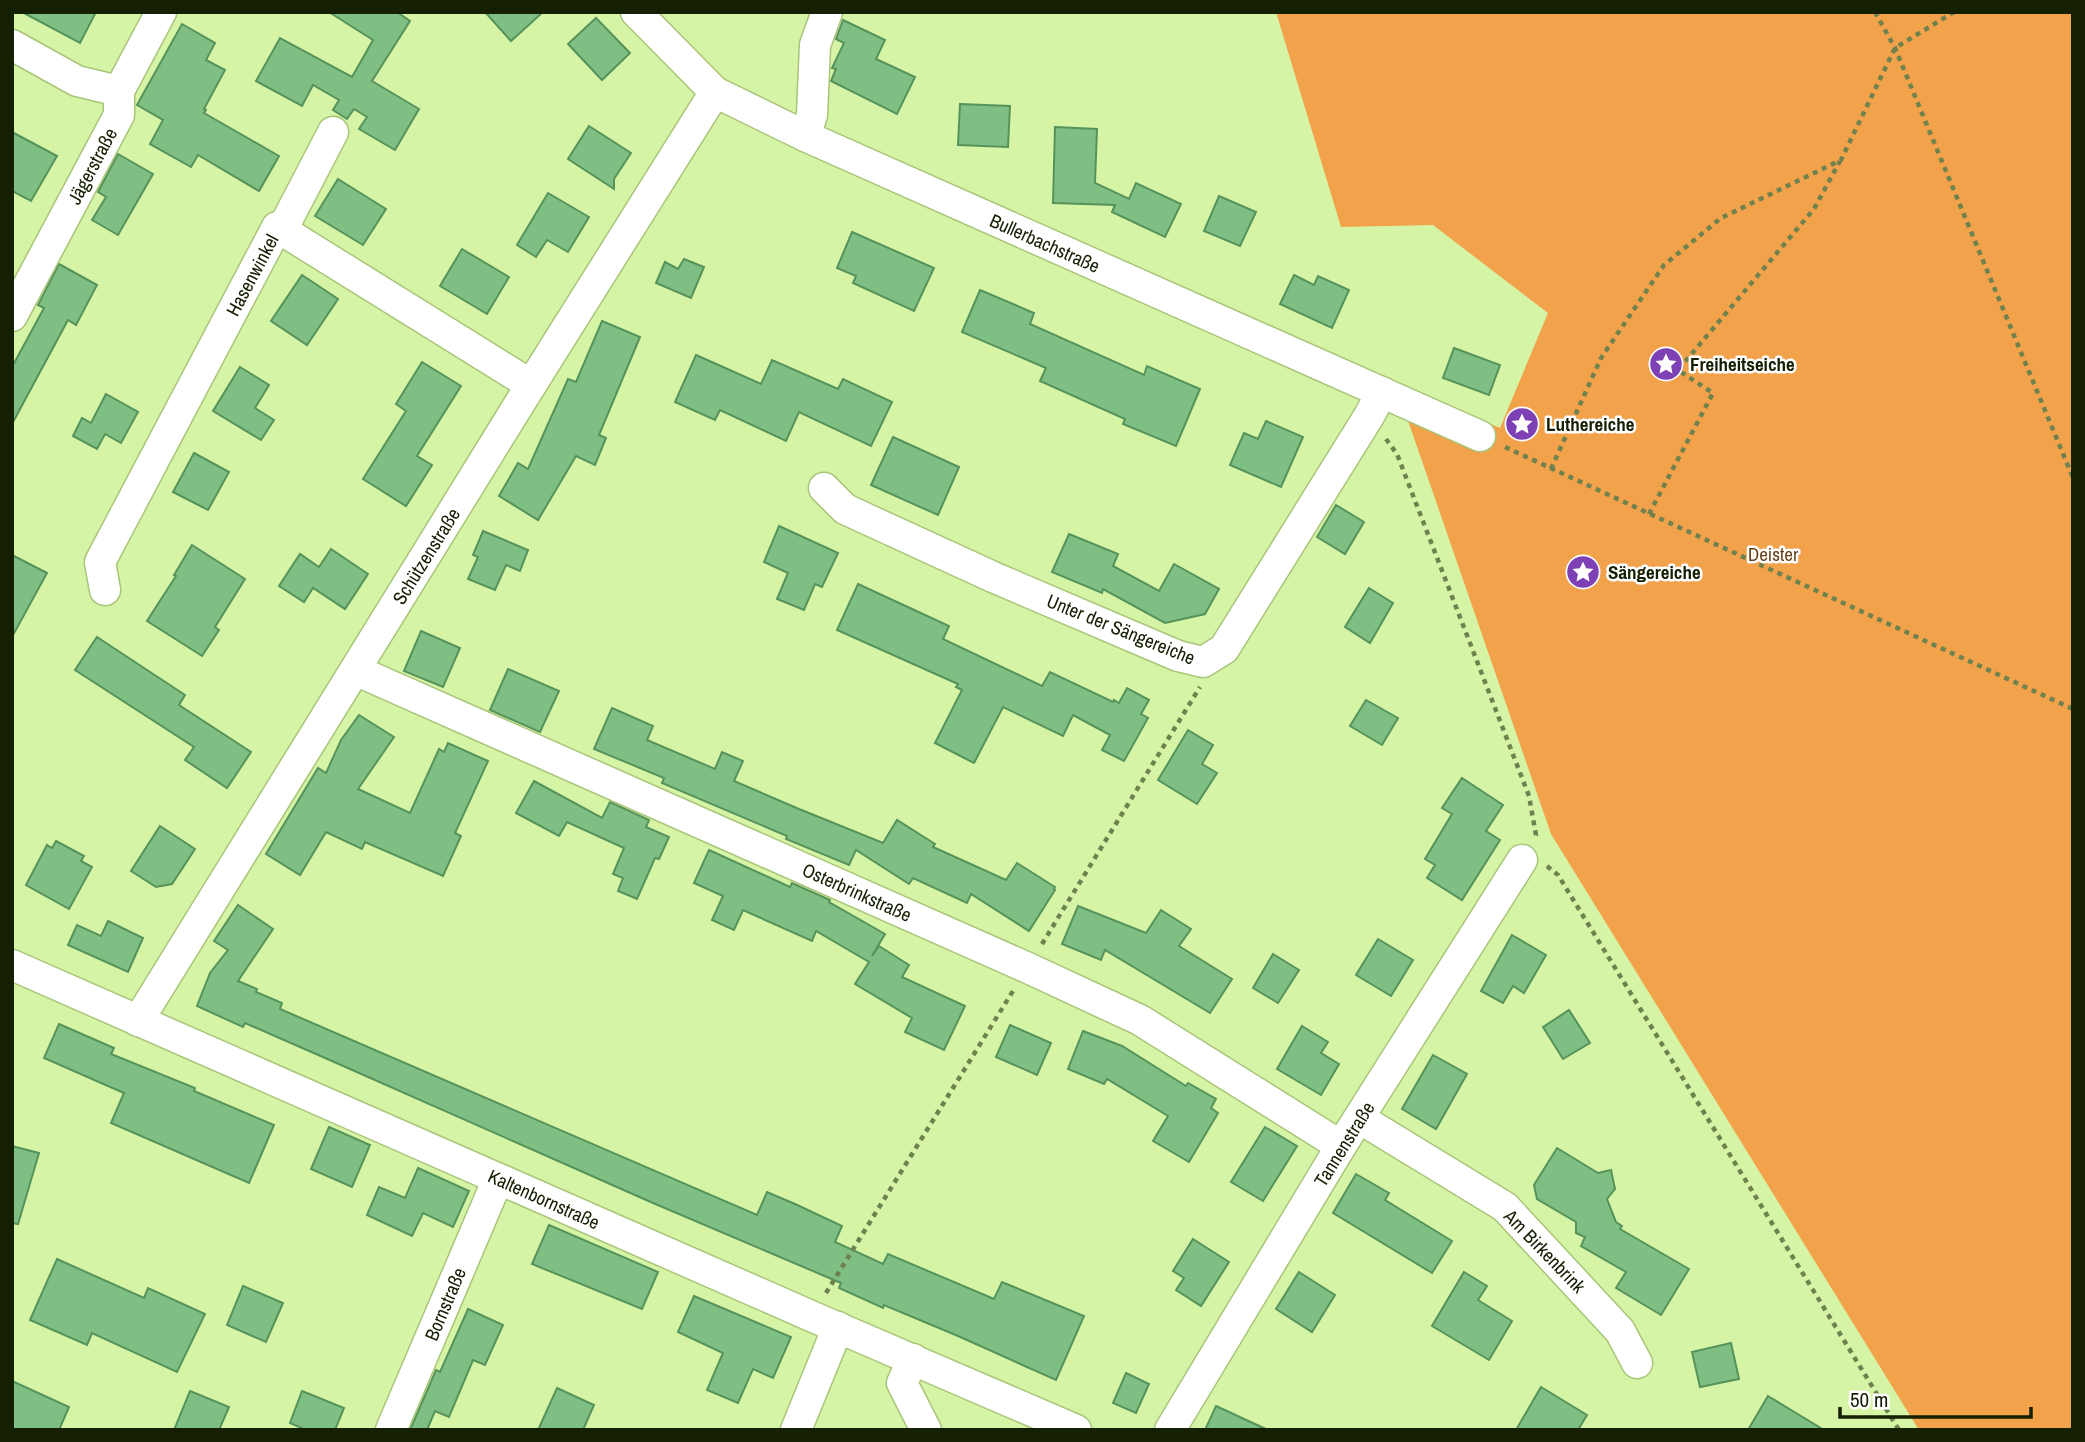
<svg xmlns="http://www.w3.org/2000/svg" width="2085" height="1442" viewBox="0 0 2085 1442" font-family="'Archivo Narrow',sans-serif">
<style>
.green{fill:#f2a24b}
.building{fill:#80bf83;stroke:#56935a;stroke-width:2}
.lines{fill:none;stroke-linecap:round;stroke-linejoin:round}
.minor-casing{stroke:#a8c579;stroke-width:33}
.path{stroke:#6f824e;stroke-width:4.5;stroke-dasharray:5 5;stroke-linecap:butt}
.minor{stroke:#fff;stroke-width:30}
.labels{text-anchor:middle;stroke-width:5;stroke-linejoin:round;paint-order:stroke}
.street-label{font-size:19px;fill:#151f02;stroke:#fff}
.poi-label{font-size:19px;font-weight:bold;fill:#151f02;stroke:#fff;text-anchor:start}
.park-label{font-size:19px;fill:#674116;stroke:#fff}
</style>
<rect width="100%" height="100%" fill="#d6f4a6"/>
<path class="green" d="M1276 12H2073V1430H1919L1551 834 1395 383 1500 428 1548 313 1433 225 1341 227Z"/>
<g class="building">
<path d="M22 12H96L80 43Z"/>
<path d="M329 12H397L410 21 372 81 419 109 395 150 359 129 367 117 354 109 347 119 333 110 339 100 313 85 302 106 256 81 280 38 352 77 373 40Z"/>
<path d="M485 12H543L511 41Z"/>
<path d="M596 18 630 53 602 80 568 44Z"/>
<path d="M843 20 885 40 876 59 915 77 897 114 831 81 836 69 832 68 844 43 836 39Z"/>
<path d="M182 24 215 43 206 60 225 70 204 109 206 110 204 113 279 156 259 191 198 155 191 167 150 144 163 120 137 105Z"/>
<path d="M960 104 1010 106 1008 147 958 145Z"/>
<path d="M589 126 631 153 614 179V189L568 159Z"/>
<path d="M1055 127 1097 129 1095 183 1129 199 1136 183 1181 204 1165 237 1112 212 1115 205 1053 203Z"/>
<path d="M12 132 57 156 31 201 12 191Z"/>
<path d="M118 154 153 174 118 235 92 220 106 197 98 192Z"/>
<path d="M338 179 386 209 363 245 315 216Z"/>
<path d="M548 193 589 217 568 252 547 240 536 257 517 245Z"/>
<path d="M1219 196 1256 212 1240 246 1204 231Z"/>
<path d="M852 232 934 268 914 311 853 283 856 276 837 268Z"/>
<path d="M462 249 509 277 487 314 440 286Z"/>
<path d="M684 259 704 267 691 298 656 283 665 262 678 269Z"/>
<path d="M59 264 97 285 76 325 68 320 12 424V367L44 308 38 305Z"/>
<path d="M302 275 338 299 307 345 271 321Z"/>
<path d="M1294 275 1314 285 1318 276 1349 290 1332 328 1280 304Z"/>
<path d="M980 290 1034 313 1030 324 1144 375 1147 366 1200 389 1176 446 1123 424 1125 419 1040 381 1046 368 962 332Z"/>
<path d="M602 321 640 337 599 435 606 438 595 465 576 456 538 520 499 496 518 463 528 469 568 379 576 382Z"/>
<path d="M1454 348 1500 365 1489 395 1443 378Z"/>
<path d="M696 355 761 384 772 360 838 389 843 379 892 402 871 446 799 412 786 441 720 410 715 420 675 402Z"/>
<path d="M422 362 461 386 417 456 432 465 406 506 363 479 406 411 396 404Z"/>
<path d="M240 367 269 385 255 408 274 420 261 440 213 411Z"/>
<path d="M106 394 138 412 121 443 105 434 97 449 73 436 82 418 91 423Z"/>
<path d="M1266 421 1303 437 1281 487 1230 465 1244 433 1258 439Z"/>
<path d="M893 437 959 467 938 515 871 485Z"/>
<path d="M194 453 229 472 208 510 173 492Z"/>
<path d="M1336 505 1364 522 1345 554 1317 537Z"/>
<path d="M779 526 838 553 822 587 815 584 804 610 777 599 788 573 764 562Z"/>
<path d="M483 531 528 550 520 571 506 565 495 590 468 579 478 557 473 555Z"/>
<path d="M1069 534 1118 554 1113 566 1159 591 1174 564 1219 589 1205 614 1165 623 1103 589 1102 593 1052 572Z"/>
<path d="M192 545 245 579 215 627 219 630 202 656 147 621 176 576 174 575Z"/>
<path d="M331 549 368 574 345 609 313 588 304 602 279 586 300 554 319 567Z"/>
<path d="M12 555 47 573 12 637Z"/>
<path d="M858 584 949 626 943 639 1042 686 1050 672 1113 702 1114 700 1119 703 1127 688 1149 700 1141 714 1148 718 1124 761 1102 750 1110 735 1073 715 1063 736 1003 707 974 763 935 743 962 690 956 687 958 684 837 630Z"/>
<path d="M1369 588 1393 603 1370 643 1345 627Z"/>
<path d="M421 631 460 648 443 687 404 671Z"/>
<path d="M97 637 185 695 179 705 251 752 227 788 185 760 194 747 75 670Z"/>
<path d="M508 669 559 691 540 732 490 710Z"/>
<path d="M1366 700 1398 718 1382 745 1350 726Z"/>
<path d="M612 708 653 726 647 740 715 769 722 752 743 761 734 781 799 809 883 843 897 820 935 844 933 847 1006 880 1017 863 1055 887 1054 889 1055 890 1029 931 971 894 967 903 913 878 909 884 856 850 849 865 786 839 787 836 662 783 664 778 594 749Z"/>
<path d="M359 715 394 737 358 789 410 813 439 749 444 752 448 743 488 761 455 833 461 836 443 876 365 842 362 849 326 832 300 875 266 854 318 768 326 773 341 740Z"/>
<path d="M1188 730 1213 745 1202 764 1217 773 1197 804 1158 780Z"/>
<path d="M1462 778 1503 805 1486 831 1500 840 1462 900 1427 878 1435 865 1425 859 1452 814 1442 808Z"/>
<path d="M534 781 602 818 610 802 649 820 646 827 669 837 659 859 655 858 637 899 618 891 623 878 613 874 624 848 567 822 559 836 516 813Z"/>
<path d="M160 826 195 849 172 884 156 887 131 871Z"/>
<path d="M56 841 84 856 81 861 92 867 69 909 26 885 47 845 52 848Z"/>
<path d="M709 850 790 887 792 883 830 900 829 902 885 934 872 956 879 946 909 965 902 977 965 1006 944 1050 905 1032 912 1018 855 984 869 962 816 931 812 941 743 910 734 930 712 920 723 896 694 883Z"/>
<path d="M238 905 273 929 238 981 257 989 256 992 282 1003 280 1009 757 1215 767 1192 795 1204 842 1226 835 1242 883 1264 888 1254 994 1299 1002 1282 1084 1316 1056 1380 958 1336 884 1305 883 1308 839 1288 841 1283 653 1203 316 1054 245 1023 243 1027 197 1006 210 973 228 950 214 941Z"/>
<path d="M1078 906 1146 933 1161 910 1191 929 1179 946 1232 979 1210 1013 1105 950 1101 960 1062 944Z"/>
<path d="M108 921 143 938 128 972 68 945 77 925 101 936Z"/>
<path d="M1512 935 1546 955 1524 993 1513 986 1503 1003 1481 991Z"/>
<path d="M1378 939 1413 960 1391 996 1356 975Z"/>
<path d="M1273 954 1299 970 1278 1003 1253 988Z"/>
<path d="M1569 1010 1590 1043 1563 1059 1543 1027Z"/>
<path d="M59 1024 114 1048 111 1054 195 1088 194 1091 274 1125 249 1183 111 1123 124 1093 44 1058Z"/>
<path d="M1010 1025 1051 1043 1037 1075 996 1057Z"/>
<path d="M1302 1026 1328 1042 1321 1053 1339 1064 1321 1095 1277 1069Z"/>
<path d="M1083 1031 1122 1046 1186 1086 1188 1083 1216 1099 1211 1108 1218 1113 1189 1162 1153 1141 1168 1116 1107 1079 1104 1084 1068 1069Z"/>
<path d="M1433 1055 1467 1074 1436 1129 1402 1109Z"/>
<path d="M329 1127 370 1145 352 1187 311 1169Z"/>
<path d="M1265 1127 1297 1146 1263 1201 1231 1182Z"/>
<path d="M12 1146 39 1153 18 1224 12 1223Z"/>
<path d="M1557 1148 1598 1173 1611 1170 1615 1189 1607 1199 1616 1222 1622 1226 1620 1229 1689 1269 1661 1315 1616 1288 1626 1272 1581 1246 1585 1237 1576 1233V1222L1537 1199 1534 1185Z"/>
<path d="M418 1168 469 1191 453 1227 423 1213 412 1236 367 1215 379 1187 405 1198Z"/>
<path d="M1356 1174 1389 1193 1385 1200 1452 1241 1432 1273 1333 1213Z"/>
<path d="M549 1225 658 1272 642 1309 532 1264Z"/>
<path d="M1193 1239 1229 1262 1201 1306 1176 1290 1184 1278 1173 1271Z"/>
<path d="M57 1259 144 1298 148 1288 205 1314 177 1372 92 1333 87 1345 30 1320Z"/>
<path d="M1299 1272 1335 1295 1312 1332 1276 1309Z"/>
<path d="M1464 1272 1487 1286 1478 1300 1512 1321 1489 1360 1432 1326Z"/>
<path d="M243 1286 283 1303 266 1342 227 1325Z"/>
<path d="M694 1296 791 1337 773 1378 753 1369 738 1403 707 1390 723 1353 678 1332Z"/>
<path d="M468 1309 503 1325 485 1365 473 1360 449 1417 435 1411 427 1430H410L436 1370 440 1372Z"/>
<path d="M1731 1343 1739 1379 1700 1387 1692 1352Z"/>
<path d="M1126 1373 1149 1384 1136 1413 1113 1403Z"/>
<path d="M12 1381 69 1407 59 1430H12Z"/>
<path d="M1541 1387 1587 1415 1578 1430H1516Z"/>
<path d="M557 1388 594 1405 583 1430H538Z"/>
<path d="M190 1391 229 1407 219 1430H174Z"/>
<path d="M302 1391 344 1408 335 1430H306L290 1423Z"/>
<path d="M1768 1396 1824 1430H1748Z"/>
<path d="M1216 1406 1268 1430H1205Z"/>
</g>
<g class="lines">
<g class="minor-casing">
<g id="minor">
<path d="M636 12 715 92 805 136 1480 436"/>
<path d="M12 45 77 81 119 91"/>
<path d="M805 136 812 115 815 45 827 12"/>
<path d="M282 230 333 132"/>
<path d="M12 316 119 115V91L161 12"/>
<path d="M824 488 845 509 993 577 1178 656 1203 662 1224 649 1369 416 1382 392"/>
<path d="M105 590 100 562 277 227 531 385"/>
<path d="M355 670 1028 968 1140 1020 1341 1146"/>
<path d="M12 965 811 1316 1076 1430"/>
<path d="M138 1021 531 385 715 92"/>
<path d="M1359 1118 1505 1207 1620 1331 1637 1363"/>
<path d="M913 1359 902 1383 926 1430"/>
<path d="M391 1430 498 1179"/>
<path d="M796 1430 838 1327"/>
<path d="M1170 1430 1341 1146 1522 860"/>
</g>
</g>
<g class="path">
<path d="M1875 12 1895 48 2073 478"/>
<path d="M1386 439 1397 454 1529 796 1536 835 1534 839"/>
<path d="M1505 447 2073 709"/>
<path d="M1551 469 1601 358 1664 265 1721 218 1841 160 1895 48 1954 12"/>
<path d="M1649 514 1713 393 1678 370 1814 209 1840 161"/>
<path d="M1547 866 1558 875 1899 1430"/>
<path d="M1042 944 1200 687"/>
<path d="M826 1293 1013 991"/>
</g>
<use href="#minor" class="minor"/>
</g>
<defs>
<g id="sight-disc" transform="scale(1.75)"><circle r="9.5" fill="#7e40b5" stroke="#fff"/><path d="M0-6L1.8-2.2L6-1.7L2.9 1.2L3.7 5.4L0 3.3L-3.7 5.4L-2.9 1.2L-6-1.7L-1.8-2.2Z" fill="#fff"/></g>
</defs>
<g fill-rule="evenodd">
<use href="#sight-disc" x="1666" y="364"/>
<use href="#sight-disc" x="1522" y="424"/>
<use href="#sight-disc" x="1583" y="572"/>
</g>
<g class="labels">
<g class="street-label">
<text transform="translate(92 166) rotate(-62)" y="7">Jägerstraße</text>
<text transform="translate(1045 243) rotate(24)" y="7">Bullerbachstraße</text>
<text transform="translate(252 275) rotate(-62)" y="7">Hasenwinkel</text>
<text transform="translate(426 556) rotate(-58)" y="7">Schützenstraße</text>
<text transform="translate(1121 629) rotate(22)" y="7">Unter der Sängereiche</text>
<text transform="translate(857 892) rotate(24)" y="7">Osterbrinkstraße</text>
<text transform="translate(1344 1144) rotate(-58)" y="7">Tannenstraße</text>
<text transform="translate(544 1199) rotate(24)" y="7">Kaltenbornstraße</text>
<text transform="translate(1545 1251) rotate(46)" y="7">Am Birkenbrink</text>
<text transform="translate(445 1304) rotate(-67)" y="7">Bornstraße</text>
</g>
<g class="poi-label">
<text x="1690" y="371">Freiheitseiche</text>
<text x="1546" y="431">Luthereiche</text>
<text x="1608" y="579">Sängereiche</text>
</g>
<g class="park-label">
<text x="1773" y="561">Deister</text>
</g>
</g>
<rect width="2085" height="1442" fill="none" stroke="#151f02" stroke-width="28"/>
<path d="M1840 1407v10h191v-10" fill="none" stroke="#151f02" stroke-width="3.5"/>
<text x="1850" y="1407" font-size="21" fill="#151f02" stroke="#ffffff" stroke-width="5" paint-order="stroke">50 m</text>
</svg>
